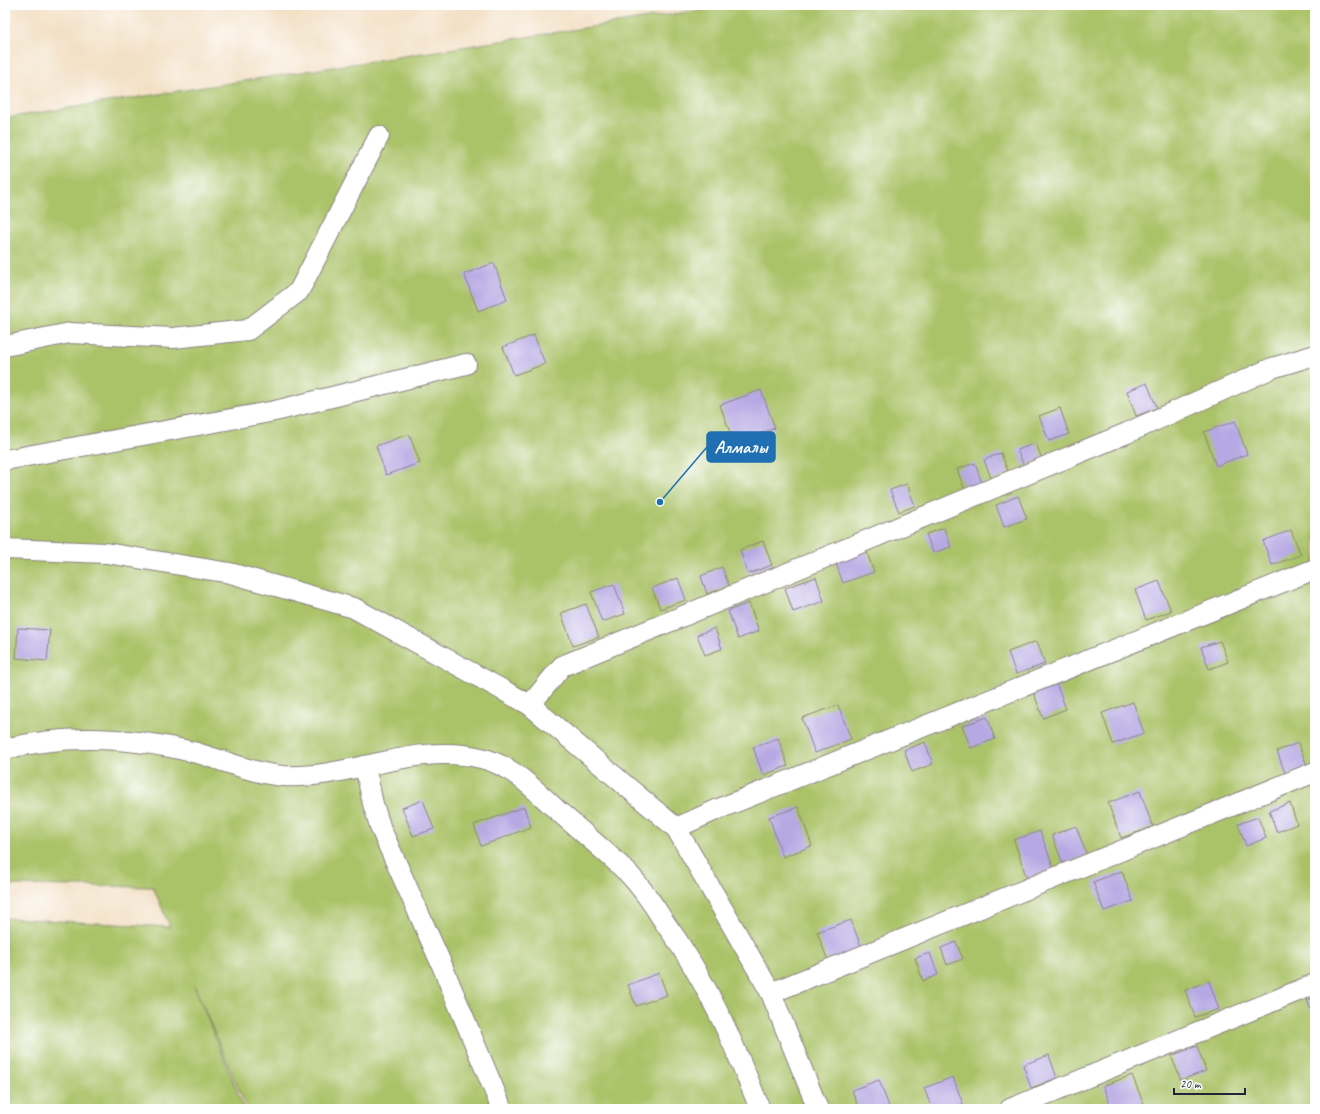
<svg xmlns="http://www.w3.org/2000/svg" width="1320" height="1114" viewBox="0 0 1320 1114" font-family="Caveat,sans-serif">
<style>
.green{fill:#aac267;stroke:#667251}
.building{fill:#b6a8e3}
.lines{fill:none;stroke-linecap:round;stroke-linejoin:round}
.minor-casing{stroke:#8a8180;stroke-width:22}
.minor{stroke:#fff;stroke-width:20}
.leader{fill:none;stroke:#1f6fb2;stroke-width:1.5}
.callout-dot{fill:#1f6fb2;stroke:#fff;stroke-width:1.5}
.callout{fill:#1f6fb2;stroke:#1f6fb2;stroke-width:1.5}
.callout-label{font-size:18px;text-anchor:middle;font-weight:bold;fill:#fff}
</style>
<rect width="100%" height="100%" fill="#fff"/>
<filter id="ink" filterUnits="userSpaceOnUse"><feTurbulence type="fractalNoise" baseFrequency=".025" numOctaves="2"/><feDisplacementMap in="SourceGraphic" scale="8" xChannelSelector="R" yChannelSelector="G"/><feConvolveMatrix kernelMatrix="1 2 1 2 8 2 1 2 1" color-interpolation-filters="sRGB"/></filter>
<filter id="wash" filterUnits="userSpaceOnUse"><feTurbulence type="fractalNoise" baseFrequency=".012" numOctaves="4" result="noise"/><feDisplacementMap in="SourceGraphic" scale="16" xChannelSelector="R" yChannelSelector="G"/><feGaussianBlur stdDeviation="0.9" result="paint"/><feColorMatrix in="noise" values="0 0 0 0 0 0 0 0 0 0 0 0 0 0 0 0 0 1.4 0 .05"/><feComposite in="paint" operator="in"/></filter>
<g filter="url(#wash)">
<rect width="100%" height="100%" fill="#f3e0c5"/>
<path class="green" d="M732 5H1315V1109H247L194 985 244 1109H5V918L170 927 153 887 5 885V118Z"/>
<g id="blocks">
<g class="building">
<path d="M494 263 507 300 478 311 464 274Z"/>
<path d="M534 335 545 364 514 375 503 347Z"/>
<path d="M1147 383 1157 408 1136 416 1127 391Z"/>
<path d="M761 390 775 428 734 443 720 405Z"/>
<path d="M1060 408 1069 434 1049 441 1039 416Z"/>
<path d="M1235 421 1247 454 1216 466 1204 432Z"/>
<path d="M409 434 420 463 386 475 376 446Z"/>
<path d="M1036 443 1042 459 1024 466 1017 450Z"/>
<path d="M1001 453 1009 474 992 481 984 460Z"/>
<path d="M975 463 982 484 965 490 957 469Z"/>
<path d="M907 484 915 506 899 512 890 490Z"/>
<path d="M1018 496 1027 519 1004 527 996 505Z"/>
<path d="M944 528 951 547 933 553 926 534Z"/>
<path d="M1291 530 1301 555 1272 565 1263 541Z"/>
<path d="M763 541 772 565 748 574 740 550Z"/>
<path d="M866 550 874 572 843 583 835 561Z"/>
<path d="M722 567 729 586 707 594 701 576Z"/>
<path d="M816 577 824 601 793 612 785 588Z"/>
<path d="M678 578 686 600 660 609 652 588Z"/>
<path d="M1159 581 1171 611 1146 620 1135 590Z"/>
<path d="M614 584 625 614 602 622 591 592Z"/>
<path d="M749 603 759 631 738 639 728 611Z"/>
<path d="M586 604 599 637 573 646 561 613Z"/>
<path d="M18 628 50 630 47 661 16 658Z"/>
<path d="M715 628 722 649 705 655 697 635Z"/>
<path d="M1037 641 1045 664 1016 674 1008 652Z"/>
<path d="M1220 641 1228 662 1209 669 1201 647Z"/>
<path d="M1056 683 1066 709 1043 718 1033 691Z"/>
<path d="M1133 702 1144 733 1113 744 1102 713Z"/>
<path d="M838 705 851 739 815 753 802 718Z"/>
<path d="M987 717 995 739 971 748 962 726Z"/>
<path d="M778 738 788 766 763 775 753 747Z"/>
<path d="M925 742 933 764 912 772 904 750Z"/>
<path d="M1298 743 1308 768 1286 776 1277 751Z"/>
<path d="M1140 791 1153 827 1121 838 1108 803Z"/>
<path d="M423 800 434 829 413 836 402 808Z"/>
<path d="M1290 803 1297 824 1277 832 1269 811Z"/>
<path d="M524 807 531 827 481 846 474 825Z"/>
<path d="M798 807 812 846 783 857 769 817Z"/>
<path d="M1258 817 1266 838 1246 846 1238 824Z"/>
<path d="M1076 826 1087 856 1063 864 1052 835Z"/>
<path d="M1040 831 1054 869 1027 879 1014 840Z"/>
<path d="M1122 871 1133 901 1104 911 1093 882Z"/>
<path d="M851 920 862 949 828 961 817 932Z"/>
<path d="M956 942 963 959 947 965 941 948Z"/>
<path d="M930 953 938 975 923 981 915 958Z"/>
<path d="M659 973 667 995 636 1006 628 985Z"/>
<path d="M1209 981 1219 1009 1195 1017 1185 990Z"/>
<path d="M1315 998V1021L1307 1000Z"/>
<path d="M1197 1046 1206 1071 1181 1080 1171 1056Z"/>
<path d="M1049 1055 1057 1078 1031 1088 1023 1065Z"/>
<path d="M1132 1075 1144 1105 1134 1109H1112L1103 1086Z"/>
<path d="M953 1077 965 1109H932L924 1088Z"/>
<path d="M879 1080 890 1109H859L852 1090Z"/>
</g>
</g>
</g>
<g filter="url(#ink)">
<use href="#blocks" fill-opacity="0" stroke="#8a8180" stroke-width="1"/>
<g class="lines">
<g class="minor-casing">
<g id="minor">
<path d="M5 346 70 333 173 338 248 330 299 291 379 136"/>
<path d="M5 460 275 411 466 364"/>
<path d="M5 549 106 553 230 573 354 608 530 705 676 828 771 993 818 1109"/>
<path d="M530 705 562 666 1127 433 1272 368 1315 355"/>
<path d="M5 749C69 733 133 737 197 753 225 761 255 774 284 776 351 779 414 742 481 758 512 765 536 791 558 811 582 832 607 852 629 874 642 888 653 904 663 920 706 979 733 1041 760 1109"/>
<path d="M365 766 373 804 381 829 441 963 502 1109"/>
<path d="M676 828 716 810 1315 569"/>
<path d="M771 993 1315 772"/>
<path d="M1010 1109 1315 984"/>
</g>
</g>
<use href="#minor" class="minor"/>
</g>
</g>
<path class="leader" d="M660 502L707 447"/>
<circle class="callout-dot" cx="660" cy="502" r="4"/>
<rect class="callout" x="707" y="432" width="68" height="30" rx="4"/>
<g class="callout-label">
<text x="741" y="453">Алмалы</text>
</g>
<rect width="1320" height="1114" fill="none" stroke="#fff" stroke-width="20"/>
<path d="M1174 1088v6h71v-6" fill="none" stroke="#22223b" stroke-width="2"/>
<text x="1180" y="1088" font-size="12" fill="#22223b" stroke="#ffffff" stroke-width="3" paint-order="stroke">20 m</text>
</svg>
